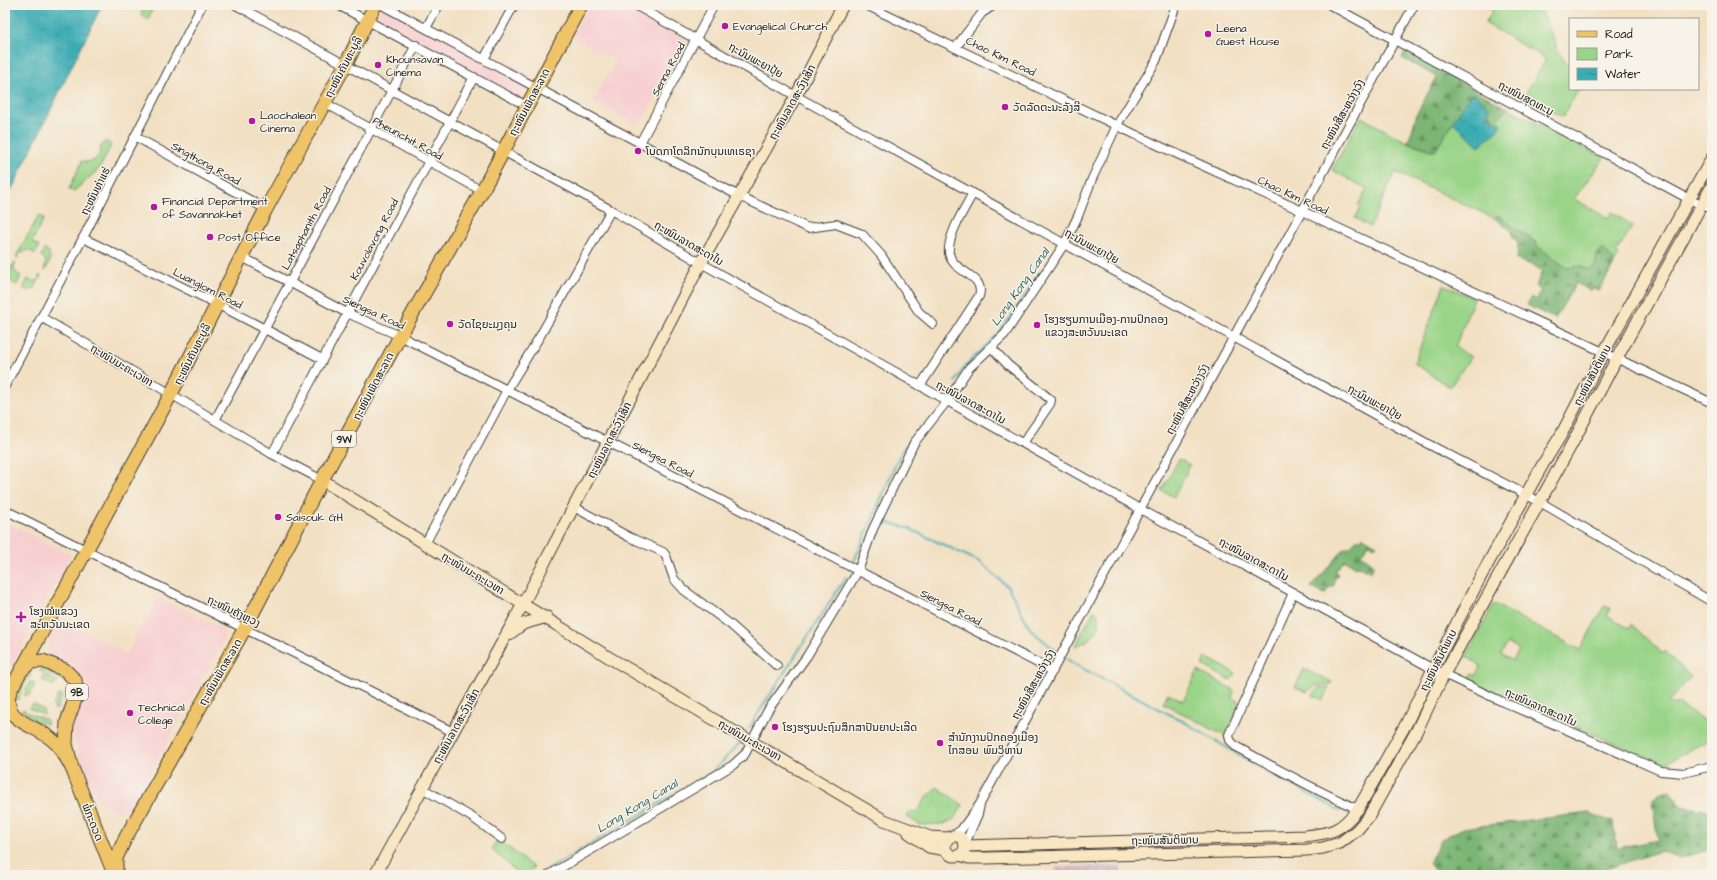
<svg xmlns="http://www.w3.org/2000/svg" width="1717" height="880" viewBox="0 0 1717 880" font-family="'Architects Daughter','Noto Sans Lao',sans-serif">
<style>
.built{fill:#f7cfd1}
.industrial{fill:url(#industrial-furrows)}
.green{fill:#9ad488;stroke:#5b7852;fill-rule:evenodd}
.forest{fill:url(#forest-firs);stroke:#4c6948}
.water{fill:url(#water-ripples);stroke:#2b6468}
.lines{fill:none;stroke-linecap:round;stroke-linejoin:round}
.stream{stroke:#3aacb4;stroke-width:2}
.street-casing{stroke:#3c3935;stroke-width:10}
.secondary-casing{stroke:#3c3935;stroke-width:13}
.primary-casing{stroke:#3c3935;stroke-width:15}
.street{stroke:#fff;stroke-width:8}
.secondary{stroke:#f9e7c3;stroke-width:11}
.primary{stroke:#efc469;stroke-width:13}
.poi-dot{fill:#b5179e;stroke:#f7f3e8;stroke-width:1.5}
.labels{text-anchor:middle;stroke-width:3;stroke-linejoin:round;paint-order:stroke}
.shield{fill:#f7f3e8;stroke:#5e5c59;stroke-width:1}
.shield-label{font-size:10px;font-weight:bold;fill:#1c1c1c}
.poi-label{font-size:11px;fill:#1c1c1c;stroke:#f7f3e8;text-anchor:start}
.street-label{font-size:11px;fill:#1c1c1c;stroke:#f7f3e8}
.water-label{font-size:12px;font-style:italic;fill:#2a5d60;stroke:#f7f3e8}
</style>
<defs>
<pattern id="industrial-furrows" width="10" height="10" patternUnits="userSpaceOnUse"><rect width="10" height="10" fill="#d2bdc6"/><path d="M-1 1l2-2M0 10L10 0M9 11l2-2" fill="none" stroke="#b4a2aa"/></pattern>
<pattern id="forest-firs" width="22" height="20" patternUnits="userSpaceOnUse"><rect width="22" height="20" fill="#7bb674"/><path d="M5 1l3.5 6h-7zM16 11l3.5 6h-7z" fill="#64935e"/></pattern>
<pattern id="water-ripples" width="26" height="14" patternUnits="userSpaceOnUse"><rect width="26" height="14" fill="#3aacb4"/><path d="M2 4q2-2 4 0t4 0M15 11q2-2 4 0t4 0" fill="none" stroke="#308b92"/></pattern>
</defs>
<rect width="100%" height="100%" fill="#f7f3e8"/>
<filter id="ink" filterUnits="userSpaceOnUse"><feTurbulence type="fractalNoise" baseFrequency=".025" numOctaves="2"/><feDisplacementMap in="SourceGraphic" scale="8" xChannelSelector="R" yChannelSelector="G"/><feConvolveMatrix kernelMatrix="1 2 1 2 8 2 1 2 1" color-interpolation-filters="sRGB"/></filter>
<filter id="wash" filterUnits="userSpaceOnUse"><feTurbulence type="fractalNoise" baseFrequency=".012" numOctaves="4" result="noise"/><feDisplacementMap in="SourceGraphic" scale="16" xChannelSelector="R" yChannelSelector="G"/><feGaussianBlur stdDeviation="0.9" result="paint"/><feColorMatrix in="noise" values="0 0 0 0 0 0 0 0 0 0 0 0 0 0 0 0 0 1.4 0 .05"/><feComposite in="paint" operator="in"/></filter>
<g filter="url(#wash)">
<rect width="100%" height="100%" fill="#f2e0c3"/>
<g class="built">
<path d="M383 5H394L534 76 519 103 372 25Z"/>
<path d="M588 5H623L686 40 642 121 635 124 593 101 616 61 571 36Z"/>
<path d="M5 521 71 555 5 678Z"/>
<path d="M157 597 223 629 225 637 132 808 119 812 113 811 100 802 90 784 74 741 73 721 82 696 48 656V627L54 615 127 654Z"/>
</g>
<path class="industrial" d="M1121 866V875H1056V867Z"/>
<g class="green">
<path d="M145 5H155L148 19H146L141 14Z"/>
<path d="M1483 5H1539L1560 54 1570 69V89H1579L1563 117 1523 98 1546 59 1485 23 1493 11Z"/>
<path d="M1507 108 1604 158 1574 199 1608 218 1612 212 1633 226 1616 252 1619 255 1599 291 1593 287 1591 291 1577 283 1497 215 1496 219 1395 172 1370 227 1355 218 1361 208 1358 205 1367 189 1332 170 1361 117 1407 142 1435 151 1453 122 1479 146 1501 125 1498 118Z"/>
<path d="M106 141 111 145 100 168 73 192 69 189 82 161C93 164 101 157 101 146Z"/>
<path d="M39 215 44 218 32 242 39 246 35 254 29 250 20 253 18 258 16 257Z"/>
<path d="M45 249 49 252 50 261 45 271 44 270 46 265 45 259 41 256Z"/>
<path d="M14 263H16L13 268 17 274 21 276 17 285 11 282 10 270Z"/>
<path d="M40 275 41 276 35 288 28 291 23 288 28 279 32 281H37Z"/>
<path d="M1444 285 1474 298 1455 347 1471 357 1450 387 1414 363Z"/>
<path d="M1179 459 1190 465 1174 497 1162 491Z"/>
<path d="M1494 604 1580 650 1604 606 1610 608 1607 615 1628 628 1631 624 1663 654 1665 651 1691 677 1669 701 1676 706 1677 703 1712 727V738L1664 764 1468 682 1472 674 1475 676 1481 666 1466 656ZM1508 643 1519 650 1513 661 1501 654Z"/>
<path d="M1094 610C1108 625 1091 642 1075 646Z"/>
<path d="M1206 657 1235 673 1232 679H1228L1202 665Z"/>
<path d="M44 668C52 671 62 673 67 680L62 681 61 679 43 672H40V669Z"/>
<path d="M1304 669 1332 682 1331 684 1315 686 1307 692 1295 687Z"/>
<path d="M29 671 31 676 27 678 19 696 20 699 15 700C16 690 21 678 29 671Z"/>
<path d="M1198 671 1232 689 1234 692 1232 698 1241 703 1225 736 1163 703 1168 693 1183 701Z"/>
<path d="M43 675 58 681 54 686 43 681Z"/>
<path d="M30 681 35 684 30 695 24 696Z"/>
<path d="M1329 687 1323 700 1312 695 1319 688Z"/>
<path d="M71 690C71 701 66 712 59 720L58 714C64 711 68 699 66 692Z"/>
<path d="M58 695H63L56 710 53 706Z"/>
<path d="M33 704 43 709 44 715 29 708Z"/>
<path d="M24 709 26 712 44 719H46L48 724C39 723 27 717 21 711Z"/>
<path d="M937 787 963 805 954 819 943 824 920 825 907 817 911 811 916 813 927 797Z"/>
<path d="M498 840 502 842 534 868 524 875H520L492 850 493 846Z"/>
</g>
<g class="forest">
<path d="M1405 51 1507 108 1498 118 1501 125 1488 116 1489 107 1476 95 1471 94 1435 151 1407 142 1412 131 1417 113 1437 77 1402 58Z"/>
<path d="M1497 215 1537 243 1536 245 1567 268 1581 266 1589 270 1596 265C1595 257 1596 253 1603 249L1615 262 1599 291 1593 287 1591 291 1576 283 1555 319 1527 305 1531 297 1536 300 1541 290 1536 287 1542 271 1535 266 1517 260 1518 242 1513 238 1512 231 1496 219Z"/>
<path d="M1363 537 1377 545 1375 547 1369 544 1361 554 1374 565 1371 572 1359 566 1356 567 1345 560 1336 570 1338 576 1335 578 1334 586 1328 588 1325 594 1322 593 1311 587 1346 547H1350L1356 540H1361Z"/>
<path d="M1669 790 1682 806 1712 812V849L1681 858 1660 851 1588 875H1438L1429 863 1442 839 1463 828 1588 813 1613 822 1617 848 1658 840 1652 801 1659 793Z"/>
</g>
<g class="water">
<path d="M5 5H102L5 203Z"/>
<path d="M1471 94 1476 95 1489 107 1488 116 1501 125 1496 132 1479 146 1453 122Z"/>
</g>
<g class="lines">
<g class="stream">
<path d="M955 382 965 366 1000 332 1043 269"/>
<path d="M883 521 908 528 980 562 1008 587 1031 630 1056 651"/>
<path d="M854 561 901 452 922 427"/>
<path d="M1067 659 1076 665 1186 723 1239 755 1340 811"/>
<path d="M748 729 846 577"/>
<path d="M539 875 712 772 739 744"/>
</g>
</g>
</g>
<g filter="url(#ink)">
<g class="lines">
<g class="street-casing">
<g id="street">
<path d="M236 5 611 210 701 263 1140 509 1433 669 1503 702 1661 771 1683 773 1712 766"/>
<path d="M338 5 527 106"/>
<path d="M382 5 739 196 808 228 836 224 862 234 881 255 919 312 933 324"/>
<path d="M635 5 796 96 1428 444 1540 502 1712 602"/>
<path d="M866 5 1153 143 1302 211 1712 403"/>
<path d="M1330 5 1689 199 1712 209"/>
<path d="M426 28 439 5"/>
<path d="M956 47 982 13 994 5"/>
<path d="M484 59 514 5"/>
<path d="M325 103 482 191"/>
<path d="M136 137 266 209"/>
<path d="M640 143 714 5"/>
<path d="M83 238 217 304 322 359"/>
<path d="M242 257 347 313 400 336 507 390 1053 671"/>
<path d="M41 317 272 454 322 480"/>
<path d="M991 347 1008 365 1051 400 1050 404 1023 443"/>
<path d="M5 386 83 238 202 5"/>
<path d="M920 386 979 296C986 274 952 273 949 253 947 236 965 208 973 193"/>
<path d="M215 420 289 284 416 45"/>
<path d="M272 454 474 77"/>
<path d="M574 507 629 537 663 552 666 556 674 579 684 590 731 625 777 666"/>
<path d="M5 510 453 732"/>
<path d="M425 544 507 390 540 336 611 210"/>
<path d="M1293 593 1229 735 1230 740 1235 746C1276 768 1316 791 1358 809"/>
<path d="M422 788 473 818 502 839"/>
<path d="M951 837 961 830 980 804 1414 5"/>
<path d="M965 844 978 814 980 805"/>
<path d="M549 875 733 765 745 754 768 710 807 656 858 571 873 529 914 443 947 401 969 368 1005 334 1065 243 1078 216 1092 179 1117 125 1156 61 1176 5"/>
</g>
</g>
<g class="secondary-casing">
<g id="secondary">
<path d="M322 480 610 658 884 820 930 837 948 838"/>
<path d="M508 635 523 624 547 617"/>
<path d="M909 833 929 847 946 850"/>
<circle cx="955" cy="846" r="10"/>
<path d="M965 846 1305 836C1333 833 1340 831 1358 809L1406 724 1433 669 1481 576 1543 464 1561 435 1604 352 1712 158"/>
<path d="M960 855 969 858H987L1307 850 1323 848 1340 843 1357 830 1369 816 1417 730 1444 674 1573 442 1617 358 1712 186"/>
<path d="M375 875 523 604 701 263 796 96 843 5"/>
</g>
</g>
<g class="primary-casing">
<g id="primary">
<path d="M22 670 31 662 43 661 65 670 75 680 77 694 67 722 66 744 72 768 113 871"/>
<path d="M72 768C66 757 61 746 50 738 32 724 1 720 10 691L171 394 266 209 346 64 375 5"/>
<path d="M116 875V858L126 837 245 628 322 480 400 336 482 191 581 5"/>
</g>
</g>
<use href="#street" class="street"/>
<use href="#secondary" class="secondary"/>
<use href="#primary" class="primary"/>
</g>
</g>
<g class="poi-dot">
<circle cx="725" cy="26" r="4"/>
<circle cx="1208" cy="34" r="4"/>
<circle cx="378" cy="65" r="4"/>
<circle cx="1005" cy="107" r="4"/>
<circle cx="252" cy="121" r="4"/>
<circle cx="638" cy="151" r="4"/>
<circle cx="154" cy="207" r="4"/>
<circle cx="210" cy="237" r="4"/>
<circle cx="450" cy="324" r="4"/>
<circle cx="1037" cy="325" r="4"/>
<circle cx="278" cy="517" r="4"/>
<path d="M19 611h4v4h4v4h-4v4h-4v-4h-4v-4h4z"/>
<circle cx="130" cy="713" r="4"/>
<circle cx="775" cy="727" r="4"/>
<circle cx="940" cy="743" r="4"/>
</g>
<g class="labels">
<g class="shield">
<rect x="332" y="431" width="24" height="16" rx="3"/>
<rect x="66" y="684" width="22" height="16" rx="3"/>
</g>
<g class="shield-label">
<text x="344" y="443">9W</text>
<text x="77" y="696">9B</text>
</g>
<g class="poi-label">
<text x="733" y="30">Evangelical Church</text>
<text x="1216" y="32">Leena<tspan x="1216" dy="13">Guest House</tspan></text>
<text x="386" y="63">Khounsavan<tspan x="386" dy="13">Cinema</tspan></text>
<text x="1013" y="111">ວັດລັດຕະນະລັງສີ</text>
<text x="260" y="119">Laochalean<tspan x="260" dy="13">Cinema</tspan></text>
<text x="646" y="155">ໂບດກາໂຕລິກນັກບຸນເທເຣຊາ</text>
<text x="162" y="205">Financial Department<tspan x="162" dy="13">of Savannakhet</tspan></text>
<text x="218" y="241">Post Office</text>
<text x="1045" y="323">ໂຮງຮຽນການເມືອງ-ການປົກຄອງ<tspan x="1045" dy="13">ແຂວງສະຫວັນນະເຂດ</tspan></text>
<text x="458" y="328">ວັດໄຊຍະມຸງຄຸນ</text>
<text x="286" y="521">Saisouk GH</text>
<text x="30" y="615">ໂຮງໝໍແຂວງ<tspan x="30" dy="13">ສະຫວັນນະເຂດ</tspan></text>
<text x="138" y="711">Technical<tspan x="138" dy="13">College</tspan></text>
<text x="783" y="731">ໂຮງຮຽນປະຖົມສຶກສາປັນຍາປະເສີດ</text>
<text x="948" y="741">ສຳນັກງານປົກຄອງເມືອງ<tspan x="948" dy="13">ໄກສອນ ພົມວິຫານ</tspan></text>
</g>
<g class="street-label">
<text transform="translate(1001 56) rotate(26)" y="4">Chao Kim Road</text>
<text transform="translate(756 60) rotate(29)" y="4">ຖະນົນພະຍາປຸ້ຍ</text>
<text transform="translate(343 67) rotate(-62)" y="4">ຖະໜົນຄັນທະບູລີ</text>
<text transform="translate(668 69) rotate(-62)" y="4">Senna Road</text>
<text transform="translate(1526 98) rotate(28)" y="4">ຖະໜົນສຸດທະນູ</text>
<text transform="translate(529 102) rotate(-62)" y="4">ຖະໜົນເພັດສະລາດ</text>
<text transform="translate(792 102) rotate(-61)" y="4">ຖະໜົນລາດສະວົງເສິກ</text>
<text transform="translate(1342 114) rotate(-61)" y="4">ຖະໜົນສີສະຫວ່າງວົງ</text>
<text transform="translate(408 138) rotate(29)" y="4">Pheunchit Road</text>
<text transform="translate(206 163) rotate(29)" y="4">Singthong Road</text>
<text transform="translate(95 191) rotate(-63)" y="4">ຖະໜົນທ່າແຮ່</text>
<text transform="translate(1293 195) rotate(25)" y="4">Chao Kim Road</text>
<text transform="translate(306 228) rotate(-62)" y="4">Latsaphanith Road</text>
<text transform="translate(374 239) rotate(-62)" y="4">Kouvolavong Road</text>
<text transform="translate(689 243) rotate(30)" y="4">ຖະໜົນລາດສະດາໄນ</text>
<text transform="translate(1092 246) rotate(29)" y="4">ຖະນົນພະຍາປຸ້ຍ</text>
<text transform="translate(208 288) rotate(27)" y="4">Luanglom Road</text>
<text transform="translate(374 312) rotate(25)" y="4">Siengsa Road</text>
<text transform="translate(192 354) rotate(-63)" y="4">ຖະໜົນຄັນທະບູລີ</text>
<text transform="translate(122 365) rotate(31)" y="4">ຖະໜົນມະຄະເວຫາ</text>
<text transform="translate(1592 375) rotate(-62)" y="4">ຖະໜົນສັນຕິພາບ</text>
<text transform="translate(373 386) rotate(-62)" y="4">ຖະໜົນເພັດສະລາດ</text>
<text transform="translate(1187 399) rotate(-62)" y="4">ຖະໜົນສີສະຫວ່າງວົງ</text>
<text transform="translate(971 402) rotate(29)" y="4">ຖະໜົນລາດສະດາໄນ</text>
<text transform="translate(1375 402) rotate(29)" y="4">ຖະນົນພະຍາປຸ້ຍ</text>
<text transform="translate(609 440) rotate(-63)" y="4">ຖະໜົນລາດສະວົງເສິກ</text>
<text transform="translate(663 459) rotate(27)" y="4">Siengsa Road</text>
<text transform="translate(1254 559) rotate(29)" y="4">ຖະໜົນລາດສະດາໄນ</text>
<text transform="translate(473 573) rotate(31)" y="4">ຖະໜົນມະຄະເວຫາ</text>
<text transform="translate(951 607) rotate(27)" y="4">Siengsa Road</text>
<text transform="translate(234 611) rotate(26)" y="4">ຖະໜົນຄັງຫຼວງ</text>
<text transform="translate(1438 660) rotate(-63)" y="4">ຖະໜົນສັນຕິພາບ</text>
<text transform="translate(220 672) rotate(-60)" y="4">ຖະໜົນເພັດສະລາດ</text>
<text transform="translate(1033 684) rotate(-61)" y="4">ຖະໜົນສີສະຫວ່າງວົງ</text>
<text transform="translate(1541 707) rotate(24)" y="4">ຖະໜົນລາດສະດາໄນ</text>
<text transform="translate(456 726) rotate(-61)" y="4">ຖະໜົນລາດສະວົງເສິກ</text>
<text transform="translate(750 740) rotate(30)" y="4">ຖະໜົນມະຄະເວຫາ</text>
<text transform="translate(93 822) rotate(68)" y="4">ພໍ່ກະດວດ</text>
<text transform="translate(1165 840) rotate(-1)" y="4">ຖະໜົນສັນຕິພາບ</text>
</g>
<g class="water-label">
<text transform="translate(1020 287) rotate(-55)" y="4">Long Kong Canal</text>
<text transform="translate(637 806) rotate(-31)" y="4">Long Kong Canal</text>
</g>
</g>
<rect width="1717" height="880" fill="none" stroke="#f7f3e8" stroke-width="20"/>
<rect x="1569" y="18" width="130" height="72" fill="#f7f3e8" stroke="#9f9d96"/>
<rect x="1577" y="31" width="20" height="6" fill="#efc469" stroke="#9f9d96"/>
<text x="1605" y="38" font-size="12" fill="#1c1c1c">Road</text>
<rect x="1577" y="48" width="20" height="12" fill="#9ad488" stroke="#9f9d96"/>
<text x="1605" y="58" font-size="12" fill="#1c1c1c">Park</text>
<rect x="1577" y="68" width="20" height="12" fill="url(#water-ripples)" stroke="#9f9d96"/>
<text x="1605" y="78" font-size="12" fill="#1c1c1c">Water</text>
</svg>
